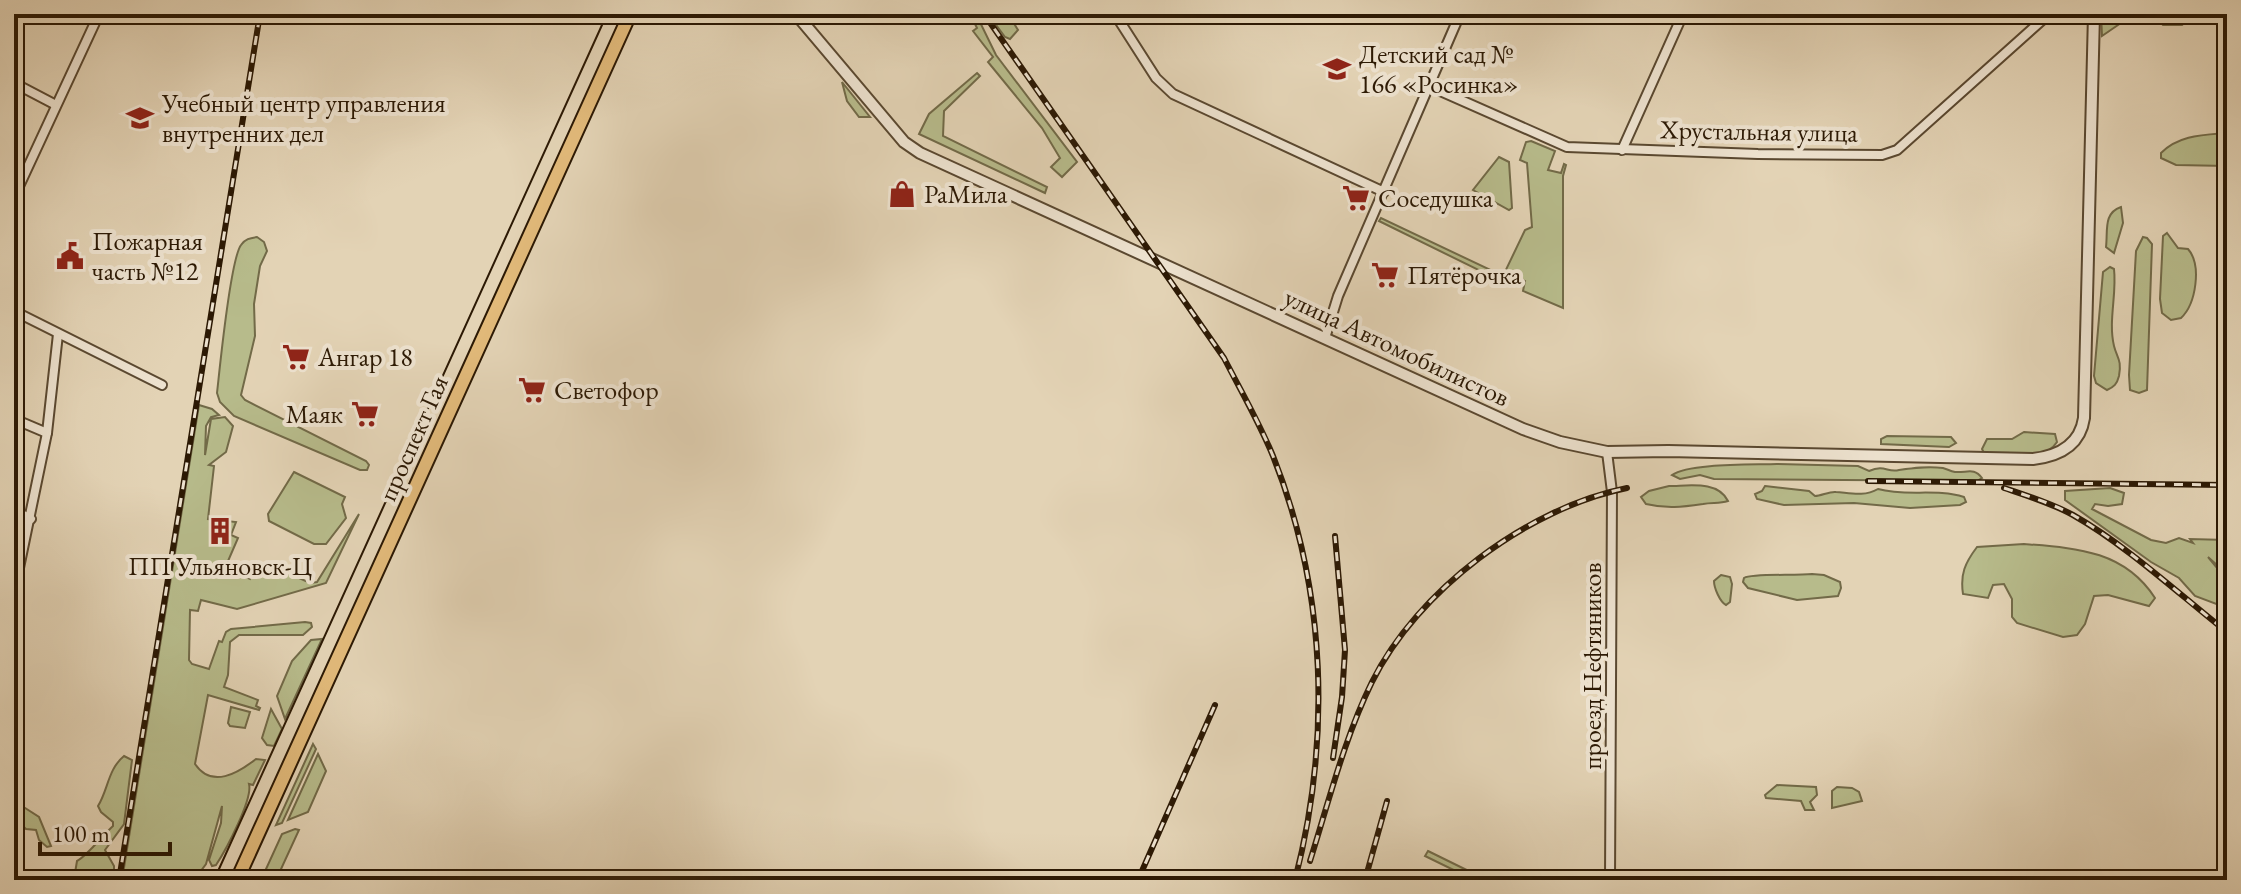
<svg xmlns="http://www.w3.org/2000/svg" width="2241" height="894" viewBox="0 0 2241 894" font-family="'EB Garamond',serif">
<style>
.green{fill:#b7bb8b;stroke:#726a48;stroke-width:2}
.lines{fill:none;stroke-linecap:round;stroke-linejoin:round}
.minor-casing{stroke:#5a4830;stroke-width:12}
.tertiary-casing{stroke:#5a4830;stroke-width:14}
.primary-casing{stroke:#2c1904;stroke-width:16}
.minor{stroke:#ede2cf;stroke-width:8}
.tertiary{stroke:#ede2cf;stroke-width:10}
.primary{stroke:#e2ba7a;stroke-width:12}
.tram{stroke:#2c1904;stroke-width:2}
.rail-casing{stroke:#2c1904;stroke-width:6}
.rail{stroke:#ede2cf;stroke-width:3;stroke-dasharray:9;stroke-linecap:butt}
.labels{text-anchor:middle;stroke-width:8;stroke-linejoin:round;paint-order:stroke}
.poi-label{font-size:26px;fill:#2c1904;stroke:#ede2cf;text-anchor:start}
.street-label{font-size:26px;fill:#2c1904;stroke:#ede2cf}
</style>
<rect width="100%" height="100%" fill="#e3d3b5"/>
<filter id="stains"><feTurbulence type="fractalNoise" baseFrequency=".0025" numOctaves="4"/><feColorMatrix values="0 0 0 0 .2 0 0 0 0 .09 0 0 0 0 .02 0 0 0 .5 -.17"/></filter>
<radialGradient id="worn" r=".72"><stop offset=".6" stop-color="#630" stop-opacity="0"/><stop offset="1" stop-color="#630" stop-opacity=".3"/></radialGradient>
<g class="green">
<path d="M970 14H976L996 55 1077 162 1062 177 1051 167 1060 158 1042 128 988 62 993 57 973 31 977 28Z"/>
<path d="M988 14H1008L1018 30 1010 39 1005 37Z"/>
<path d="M2101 14H2134L2102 36Z"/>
<path d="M2160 14H2187V21L2182 25H2163L2159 21Z"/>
<path d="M977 73 980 76 944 111 943 136 1047 187 1045 193 919 134 929 114Z"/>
<path d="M842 82 870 117H859L847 101Z"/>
<path d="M2227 133V166L2176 165 2161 158V153C2179 135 2203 135 2227 133Z"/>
<path d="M1531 141 1555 151 1548 170 1561 173 1564 164 1566 165 1563 176V308L1523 291 1525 281 1513 275 1509 285 1379 221 1381 218 1503 276 1525 230 1532 227 1527 163 1520 160 1526 142Z"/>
<path d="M1499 157 1509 162 1512 208 1509 210 1473 190Z"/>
<path d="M2121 207 2123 223 2114 253 2106 247C2108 231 2103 213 2121 207Z"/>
<path d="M2167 233 2178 248 2188 249C2202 265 2196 304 2181 318L2171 320 2162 313 2160 299 2163 236Z"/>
<path d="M257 237 264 242 267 251 260 266 254 304 255 336 241 395 245 400 366 461 369 465 367 470H360L234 416 220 402 217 393C220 367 230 260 241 245 245 239 250 238 257 237Z"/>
<path d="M2143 237 2147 238 2152 244 2147 390 2139 393 2130 390 2129 375 2136 251Z"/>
<path d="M2110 267 2114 269C2117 294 2108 321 2114 346 2117 358 2122 360 2119 376 2117 384 2114 387 2107 390L2096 383 2094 376 2103 272Z"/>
<path d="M199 405 212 409 219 415 211 417 206 426 205 455 211 419 225 417 233 426 226 452 209 465 214 466 208 519 236 522 231 535 238 538 225 568 250 579 255 567 268 564 310 583 317 582 359 514 326 583 237 609 201 600 198 611 190 610 189 660 192 664 209 669 219 641 222 642 226 632 231 629 305 622 311 623 312 627 303 635H239L230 642 228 675 224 687 258 700 256 706 260 708 259 710 208 695 195 764C212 789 238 773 256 759L265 760 253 785 249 784C253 799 226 850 216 865L212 866 209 860 221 823 222 806 206 864 194 880H122Z"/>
<path d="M2024 432 2055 434 2057 442C2045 462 2010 454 1990 453H1984L1982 449 1987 439H2012Z"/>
<path d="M1887 436 1951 437 1956 443 1949 447 1881 444V439Z"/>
<path d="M1777 464 1858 466 1869 471C1885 464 1887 473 1899 470 1913 468 1927 466 1943 468 1947 469 1950 471 1955 472 1967 473 1974 467 1982 478L1977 481 1714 479 1700 475 1680 479 1672 475C1689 463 1753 465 1777 464Z"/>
<path d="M294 472 345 497 342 504 346 518 326 544H314L269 521 268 514Z"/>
<path d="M1669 486C1688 486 1718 480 1728 501 1719 504 1712 502 1703 504 1682 507 1667 509 1646 504L1641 497 1649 491Z"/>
<path d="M1765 486 1809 491 1815 496C1821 496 1830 491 1836 492 1850 493 1864 497 1878 489 1906 497 1936 488 1964 497L1966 502 1960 505 1910 508 1854 503 1784 505 1757 499 1755 494 1762 491Z"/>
<path d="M2110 488 2124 493 2122 504 2108 506 2095 504 2092 509 2151 540 2166 543 2179 538 2193 543 2190 539 2227 540V574L2208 557 2223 575 2227 608 2195 596 2179 578 2151 562 2065 500V491Z"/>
<path d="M2024 544C2075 548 2124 550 2155 598L2149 606 2108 595 2094 596 2085 624 2077 635 2063 637 2017 623 2012 617V599L2004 584 1993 585 1988 598 1963 594C1960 574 1965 563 1977 547Z"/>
<path d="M1812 574 1824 575 1840 582 1841 588 1838 596 1797 600 1748 588 1743 582 1744 578C1753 573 1796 576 1812 574Z"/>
<path d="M1721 575 1730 577 1732 584 1730 602 1726 605C1720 602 1714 588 1714 581Z"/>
<path d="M322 639 285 719 277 696 292 661 311 640Z"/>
<path d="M231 707 250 712 245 728 230 726 228 723Z"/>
<path d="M271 709 282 729 274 746 267 745 262 738Z"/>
<path d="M313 744 316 749 282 823 276 825Z"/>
<path d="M318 754 326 771 308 812 288 820Z"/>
<path d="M124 756 132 760 124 824 105 850 114 866V880H78L75 873 77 861C87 856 103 835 113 826V822L101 812 98 806C108 790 108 769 124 756Z"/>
<path d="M1777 785 1816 787 1817 795 1810 802 1814 810H1805L1801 801 1766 798 1765 795Z"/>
<path d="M1837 787 1852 788 1859 792 1862 801 1832 808V791Z"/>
<path d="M22 806 39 817 51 846 47 847 39 840 36 830 26 829 14 818V809Z"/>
<path d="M295 829 299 830 276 880H261L282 834Z"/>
<path d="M1428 851 1487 880H1474L1425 856Z"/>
</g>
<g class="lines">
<g class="minor-casing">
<g id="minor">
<path d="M1115 14 1156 78 1173 94 1384 192"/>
<path d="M14 83 56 105"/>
<path d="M1429 86 1567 147 1758 154 1882 155 1897 150 2049 14"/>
<path d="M1622 150 1683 14"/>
<path d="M14 197 99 14"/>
<path d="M14 311 162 385"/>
<path d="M1325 338 1338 296 1460 14"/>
<path d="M14 419 47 433"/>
<path d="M1607 452 1612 492 1610 880"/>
<path d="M14 510 31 519"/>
<path d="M14 592 47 433 58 334"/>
</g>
</g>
<g class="tertiary-casing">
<path id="tertiary" d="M796 14 904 142 920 153 1523 429 1560 442 1607 452 1668 451 2033 459C2059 456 2080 445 2084 418L2094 14"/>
</g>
<g class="primary-casing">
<path id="primary" d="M237 880 630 14"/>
</g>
<use href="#minor" class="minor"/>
<use href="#tertiary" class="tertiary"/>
<use href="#primary" class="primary"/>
<path class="tram" d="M214 880 607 14"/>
<g class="rail-casing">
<g id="rail">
<path d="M984 14 1224 358C1241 391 1259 422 1273 456 1327 592 1331 740 1295 880"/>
<path d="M1868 481 2227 485"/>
<path d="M2004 488C2028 496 2051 503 2073 515 2126 545 2179 594 2227 632"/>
<path d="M1333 758 1342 697 1345 650 1335 536"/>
<path d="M1310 861C1329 801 1344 739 1372 682 1417 591 1527 508 1627 488"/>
<path d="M119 880 260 14"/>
<path d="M1138 880 1215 705"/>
<path d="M1365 880 1387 801"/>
</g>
</g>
<use href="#rail" class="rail"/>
</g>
<defs>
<g id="school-bare" transform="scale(2.16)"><path d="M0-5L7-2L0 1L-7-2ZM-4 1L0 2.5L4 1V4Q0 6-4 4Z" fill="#8f2418" stroke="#ede2cf" stroke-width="2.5" paint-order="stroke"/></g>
<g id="university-bare" transform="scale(2.16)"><path d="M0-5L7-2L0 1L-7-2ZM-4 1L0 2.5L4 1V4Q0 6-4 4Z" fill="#8f2418" stroke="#ede2cf" stroke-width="2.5" paint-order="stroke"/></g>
<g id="shop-bare" transform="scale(2.16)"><path d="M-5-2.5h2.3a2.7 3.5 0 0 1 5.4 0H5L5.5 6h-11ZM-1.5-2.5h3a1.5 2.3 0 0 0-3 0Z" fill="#8f2418" stroke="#ede2cf" stroke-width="2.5" paint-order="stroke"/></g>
<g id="supermarket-bare" transform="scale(2.16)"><path d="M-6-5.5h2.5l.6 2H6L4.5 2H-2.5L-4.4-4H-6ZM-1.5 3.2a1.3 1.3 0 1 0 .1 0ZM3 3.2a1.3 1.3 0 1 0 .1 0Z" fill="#8f2418" stroke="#ede2cf" stroke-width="2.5" paint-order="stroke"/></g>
<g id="civic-bare" transform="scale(2.16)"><path d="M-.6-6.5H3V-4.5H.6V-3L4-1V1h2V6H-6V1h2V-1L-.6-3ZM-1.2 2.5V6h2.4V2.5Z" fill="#8f2418" stroke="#ede2cf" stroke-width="2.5" paint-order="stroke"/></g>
<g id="building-bare" transform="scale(2.16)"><path d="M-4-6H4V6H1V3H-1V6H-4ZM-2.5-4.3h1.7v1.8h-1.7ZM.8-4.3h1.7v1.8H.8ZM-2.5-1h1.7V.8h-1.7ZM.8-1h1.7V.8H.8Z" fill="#8f2418" stroke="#ede2cf" stroke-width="2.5" paint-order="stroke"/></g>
</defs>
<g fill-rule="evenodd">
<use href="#school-bare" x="1337" y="69"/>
<use href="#university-bare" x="140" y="118"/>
<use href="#shop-bare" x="902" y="194"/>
<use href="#supermarket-bare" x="1356" y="198"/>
<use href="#civic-bare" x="70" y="256"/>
<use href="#supermarket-bare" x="1385" y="275"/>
<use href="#supermarket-bare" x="296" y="357"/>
<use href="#supermarket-bare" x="532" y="390"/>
<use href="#supermarket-bare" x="365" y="414"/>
<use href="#building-bare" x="220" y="531"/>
</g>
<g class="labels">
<g class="poi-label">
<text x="1359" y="63">Детский сад №<tspan x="1359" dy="30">166 «Росинка»</tspan></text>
<text x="162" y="112">Учебный центр управления<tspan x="162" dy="30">внутренних дел</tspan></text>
<text x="924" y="203">РаМила</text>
<text x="1378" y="207">Соседушка</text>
<text x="92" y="250">Пожарная<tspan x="92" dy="30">часть №12</tspan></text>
<text x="1407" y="284">Пятёрочка</text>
<text x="318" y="366">Ангар 18</text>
<text x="554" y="399">Светофор</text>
<text x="343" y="423" text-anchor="end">Маяк</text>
<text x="220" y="575" text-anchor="middle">ПП Ульяновск-Ц</text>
</g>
<g class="street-label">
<text transform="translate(1759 131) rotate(1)" y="9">Хрустальная улица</text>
<text transform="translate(1397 347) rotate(25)" y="9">улица Автомобилистов</text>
<text transform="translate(413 438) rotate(-66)" y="9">проспект Гая</text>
<text transform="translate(1592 666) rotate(-90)" y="9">проезд Нефтяников</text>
</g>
</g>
<rect width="2241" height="894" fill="none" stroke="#e3d3b5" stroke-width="48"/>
<rect x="16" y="16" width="2209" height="862" fill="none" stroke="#2c1904" stroke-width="4"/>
<rect x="24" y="24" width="2193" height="846" fill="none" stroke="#2c1904" stroke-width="2"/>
<path d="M40 842v12h130v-12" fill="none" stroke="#2c1904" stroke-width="4"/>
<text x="52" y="842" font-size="24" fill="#2c1904" stroke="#ede2cf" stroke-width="6" paint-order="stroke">100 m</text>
<rect width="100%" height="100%" filter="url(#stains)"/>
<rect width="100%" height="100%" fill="url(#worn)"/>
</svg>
